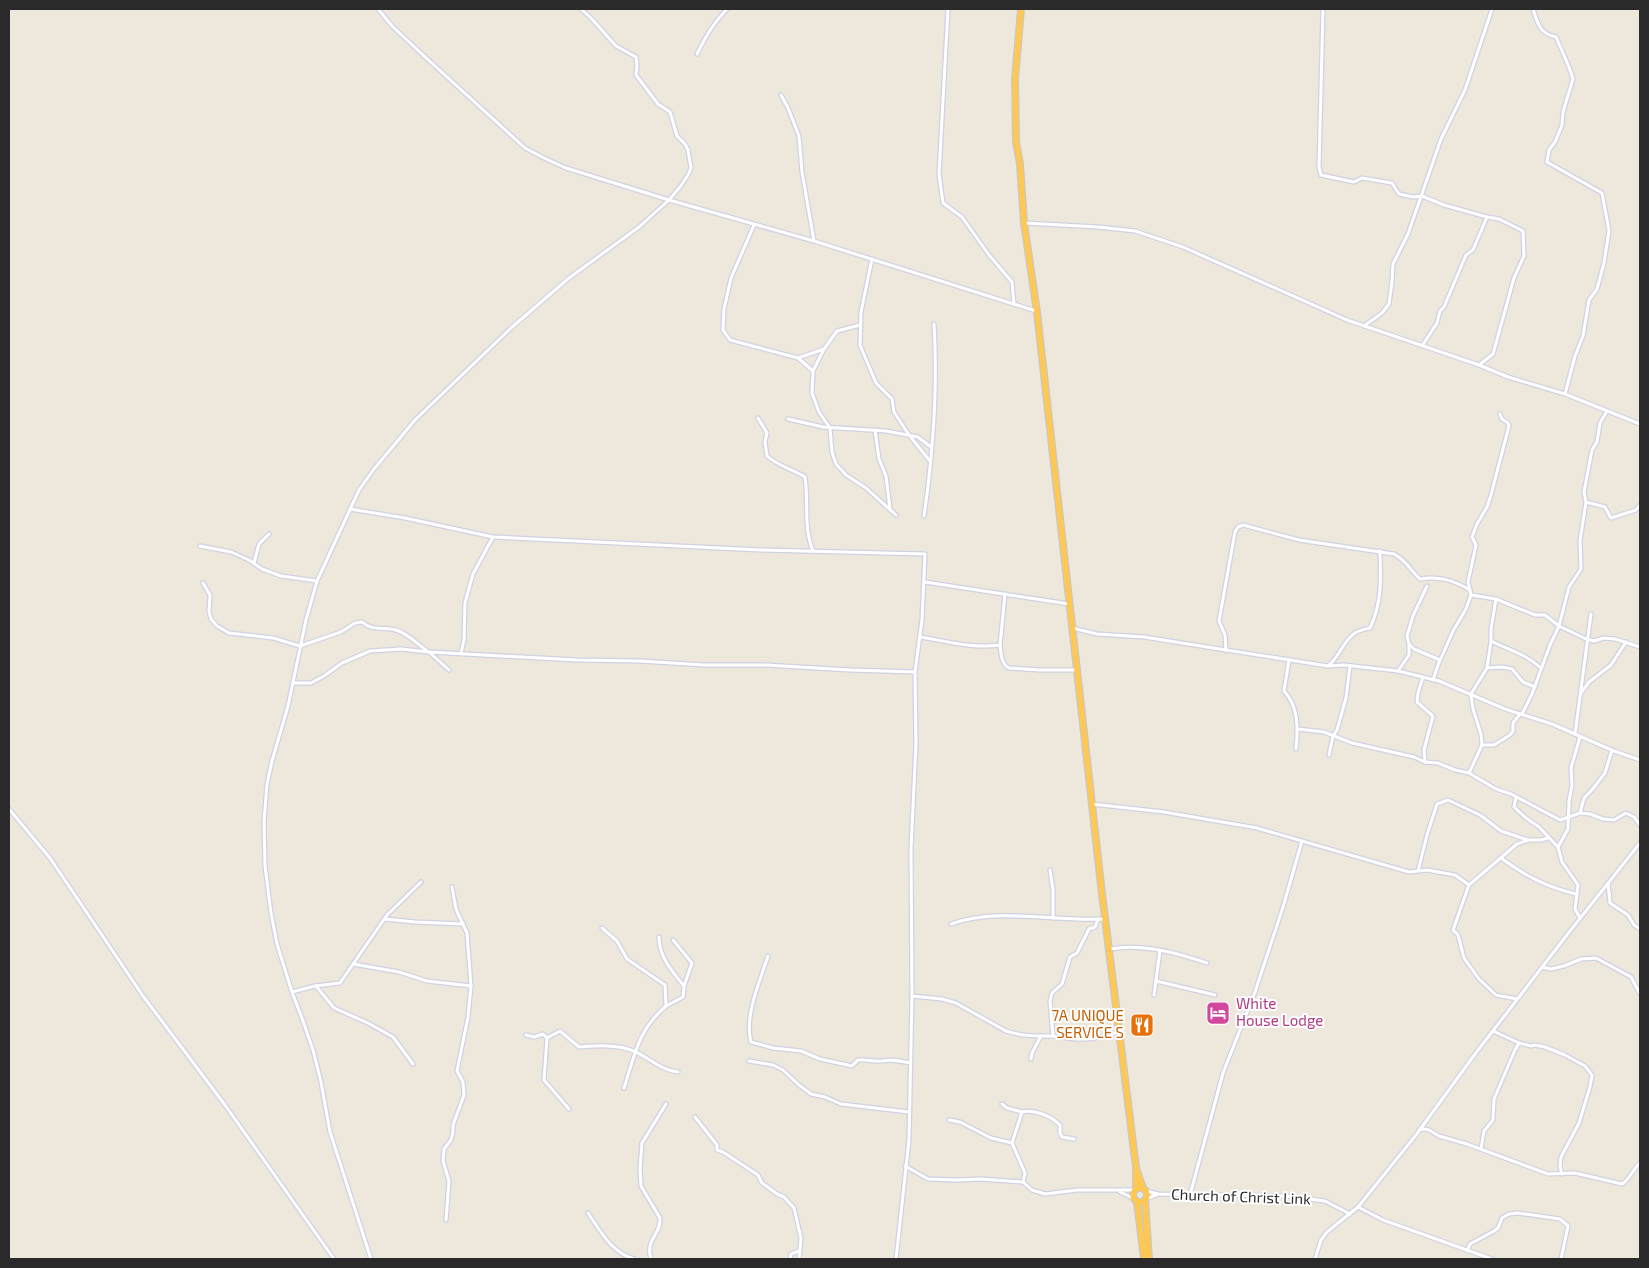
<svg xmlns="http://www.w3.org/2000/svg" width="1649" height="1268" viewBox="0 0 1649 1268" font-family="'Exo 2',sans-serif">
<style>
.lines{fill:none;stroke-linecap:round;stroke-linejoin:round}
.minor-casing{stroke:#d0d2e4;stroke-width:5.5}
.trunk-casing{stroke:#c8c8c8;stroke-width:8}
.minor{stroke:#fff;stroke-width:3}
.trunk{stroke:#fec852;stroke-width:5.5}
.labels{text-anchor:middle;stroke-width:4;stroke-linejoin:round;paint-order:stroke}
.hotel-label{font-size:15px;fill:#b23c85;stroke:#fff;text-anchor:start}
.food-label{font-size:15px;fill:#c56008;stroke:#fff;text-anchor:end}
.street-label{font-size:15px;fill:#2a2a2a;stroke:#fff}
</style>
<rect width="100%" height="100%" fill="#eee7db"/>
<g class="lines">
<g class="minor-casing">
<g id="minor">
<path d="M378 9 392 26 424 56 525 148 546 159 566 168 669 200 814 241 1036 311"/>
<path d="M948 9 939 174 943 203 962 217 989 255 1012 282 1014 304"/>
<path d="M1323 9 1319 167 1321 175 1354 182 1362 178 1392 183 1399 194 1413 197 1422 196 1444 205 1487 217 1499 219 1523 231 1524 256 1514 278 1493 354 1479 365"/>
<path d="M1533 9C1538 24 1539 33 1556 37L1569 67 1573 79 1563 112 1562 125 1555 142 1549 150 1547 162 1602 193 1609 231 1604 263 1597 289 1589 300 1583 336 1575 356 1565 394"/>
<path d="M697 54C705 37 714 22 727 9"/>
<path d="M781 95 788 108 799 136 802 172 814 241"/>
<path d="M1025 223 1098 227 1135 231 1183 247 1347 320 1479 365 1508 377 1565 394 1640 424"/>
<path d="M754 225 731 278 724 309 723 330 730 340 798 358 824 349"/>
<path d="M872 259 861 312 860 345 876 383 892 399 894 412 909 435 930 461"/>
<path d="M1364 326 1382 313 1389 304 1392 282 1393 264 1408 234 1441 139 1465 90 1492 9"/>
<path d="M1422 346 1437 323 1440 311 1444 307 1466 255 1473 250 1487 217"/>
<path d="M798 358 813 371 812 393 819 412 830 428 832 452 836 464 846 475 866 488 896 515"/>
<path d="M813 371 824 349 837 331 860 325"/>
<path d="M758 418 767 433 765 442 767 456C778 466 792 469 805 477 809 503 803 527 813 551"/>
<path d="M788 419 823 427 886 431 918 437 931 447"/>
<path d="M875 430 879 459 886 476 890 509"/>
<path d="M1586 502 1605 507 1611 518 1636 510 1640 505"/>
<path d="M350 509 405 518 493 537 761 550 925 554 922 620 915 672 916 744 911 848 912 996 909 1140 896 1259"/>
<path d="M924 516C933 453 938 388 934 324"/>
<path d="M200 546 231 552 249 560 262 569 281 576 317 581"/>
<path d="M254 563 259 544 269 534"/>
<path d="M925 582 1069 604"/>
<path d="M203 583 210 595 209 612 211 619 217 626 229 633 273 638 300 646 341 632 355 623 362 622C372 631 384 627 396 630 409 634 418 645 429 652L577 660 640 661 704 665H766L850 670 915 672"/>
<path d="M1471 595 1496 599 1535 615H1545L1559 626 1586 639 1594 641 1604 638 1615 639 1640 647"/>
<path d="M1072 628 1097 634 1144 637 1328 666 1344 665 1398 671 1439 681 1505 709 1552 724 1614 751 1640 760"/>
<path d="M920 637C946 641 973 649 1000 645 1001 653 1001 664 1009 668L1040 670H1076"/>
<path d="M1491 641C1511 651 1524 653 1541 668"/>
<path d="M1000 645 1005 594"/>
<path d="M1410 645 1414 649 1440 660"/>
<path d="M1226 651 1225 635 1219 621 1235 532 1238 527 1243 525 1299 540 1394 554C1408 562 1409 569 1420 579 1439 576 1453 580 1470 590"/>
<path d="M461 653 464 640 465 603 473 574 493 537"/>
<path d="M1289 660 1284 691C1299 707 1298 729 1296 749"/>
<path d="M1329 665C1340 656 1343 641 1355 633 1359 630 1366 629 1370 628 1382 604 1381 577 1380 551"/>
<path d="M1487 668 1502 667 1512 669 1523 682 1535 687"/>
<path d="M1398 671 1409 655V644L1407 636 1413 616 1427 586"/>
<path d="M1423 677 1418 693 1417 702 1433 716 1424 750 1425 762"/>
<path d="M1433 680 1438 665 1453 631 1466 609 1471 595 1468 582 1476 545 1472 537 1477 524 1487 507 1491 495 1509 426 1508 423 1502 419 1500 414"/>
<path d="M293 683H311L324 676 342 663 370 651 401 649 429 652 449 670"/>
<path d="M1581 693 1589 682 1611 665 1626 642"/>
<path d="M1471 694 1487 668 1491 641V629L1496 599"/>
<path d="M1522 714 1532 694 1550 645 1559 626 1569 587 1581 569 1580 541 1586 502 1584 492 1592 450 1597 442 1600 423 1607 411"/>
<path d="M1298 729 1324 732 1352 743 1414 757 1425 762 1438 763 1455 770 1469 773 1496 789 1511 794 1560 820 1580 813 1590 814 1603 819 1614 820 1626 813 1634 817 1640 825"/>
<path d="M1575 734 1591 614"/>
<path d="M1482 745H1494L1510 735 1513 731V723L1520 714"/>
<path d="M1329 755 1333 736 1337 730 1346 698 1350 666"/>
<path d="M1469 773 1482 745 1481 734 1473 709 1471 695"/>
<path d="M1516 797 1514 807 1526 818 1539 827 1558 847"/>
<path d="M1092 804 1164 812 1257 828 1409 872 1427 870 1455 875 1469 885 1453 930 1458 935 1464 958 1479 979 1496 995 1517 999"/>
<path d="M9 809 50 858 143 996 225 1105 334 1259"/>
<path d="M1580 813 1584 798 1592 790 1605 773 1612 750"/>
<path d="M1501 858C1525 876 1547 887 1576 894"/>
<path d="M1050 870 1053 890V918"/>
<path d="M1418 871 1427 835 1437 804 1448 800 1480 815 1501 831 1528 840"/>
<path d="M1608 883 1610 903 1628 915 1634 925 1640 929"/>
<path d="M1469 885 1517 844 1528 840H1541L1548 838"/>
<path d="M1580 918 1575 909 1578 885 1562 862 1558 847 1568 829 1569 801 1572 785 1571 768 1580 737"/>
<path d="M385 919 415 922 463 924"/>
<path d="M951 924C1000 907 1053 922 1104 919"/>
<path d="M602 928 617 941 627 959 665 985 666 1006C638 1030 635 1054 624 1088"/>
<path d="M659 937C659 957 672 971 684 986"/>
<path d="M1110 949C1142 943 1177 953 1207 963"/>
<path d="M768 956C760 981 744 1016 751 1042L773 1048 801 1051 820 1059 852 1066 858 1060C865 1059 875 1062 882 1061 893 1059 899 1061 910 1063"/>
<path d="M353 964 399 972 427 981 471 986"/>
<path d="M1542 967 1551 969 1564 966 1581 959 1596 958 1631 977 1640 994"/>
<path d="M1156 981 1215 995"/>
<path d="M316 986 334 1008 368 1023 393 1037 413 1064"/>
<path d="M292 992 315 986 340 983 387 915 421 882"/>
<path d="M1154 995 1160 951"/>
<path d="M912 996 942 999 956 1003 1006 1031C1021 1036 1034 1036 1049 1036 1060 1036 1072 1040 1084 1039 1096 1039 1107 1035 1118 1032"/>
<path d="M666 1006 683 997 684 986 692 963 673 940"/>
<path d="M1493 1031 1519 1043 1531 1046 1535 1045 1545 1047 1565 1055 1585 1066 1592 1075 1590 1087 1579 1123 1561 1157 1560 1166 1562 1174"/>
<path d="M526 1035 534 1037 543 1034 547 1038 544 1080 569 1109"/>
<path d="M1053 1036 1050 1001 1052 993 1062 984 1070 957 1077 953 1089 929 1095 927 1098 919"/>
<path d="M547 1038 560 1031 579 1047C594 1046 616 1044 631 1050 648 1056 659 1070 678 1072"/>
<path d="M1031 1059 1032 1053 1041 1036"/>
<path d="M749 1061 773 1065 783 1070 799 1085 811 1094 825 1097 841 1104 909 1112"/>
<path d="M1002 1104 1007 1108 1022 1112 1012 1143"/>
<path d="M1022 1112C1034 1109 1051 1116 1060 1125V1133L1062 1137 1074 1139"/>
<path d="M695 1117 717 1145V1150L723 1152 758 1175 762 1183 777 1194 784 1197 794 1208 801 1238 799 1259"/>
<path d="M949 1120 960 1122 991 1138 1012 1143 1025 1173 1023 1182"/>
<path d="M1419 1130 1424 1129 1429 1130 1439 1136 1467 1144 1548 1174 1575 1173 1622 1184C1629 1180 1634 1168 1640 1163"/>
<path d="M1481 1149 1484 1131 1493 1120 1494 1099 1515 1050 1519 1043"/>
<path d="M905 1166 928 1179 956 1180 981 1179 1023 1182 1032 1190 1045 1194 1077 1190H1134"/>
<path d="M1146 1191 1158 1194 1286 1196 1325 1201 1350 1214"/>
<path d="M1120 1192 1133 1198"/>
<path d="M1190 1195 1223 1073 1255 992 1283 907 1302 841"/>
<path d="M1146 1199 1158 1194"/>
<path d="M1358 1207 1383 1220 1492 1259"/>
<path d="M588 1213C601 1232 611 1252 634 1259"/>
<path d="M446 1220 449 1181 443 1161 444 1149 451 1140 453 1132V1125L464 1095 463 1082 457 1071 468 1017 471 986 467 933 456 909 452 887"/>
<path d="M1467 1251 1470 1244 1494 1231 1498 1228 1502 1218 1509 1214 1518 1213 1560 1219 1568 1226 1561 1259"/>
<path d="M371 1259 330 1132 321 1082 313 1050 303 1021 292 992 277 944 271 913 265 866 264 822 267 784 272 761 288 706 306 620 317 581 359 490 374 469 415 420 511 328 569 278 639 227 669 200 680 187 688 175 691 168 688 150 685 144 677 136 670 112 658 104 636 75 637 65 636 57 616 46 591 18 581 9"/>
<path d="M651 1259C645 1238 661 1236 660 1218L641 1186 640 1169 642 1143 666 1104"/>
<path d="M790 1259 791 1254 799 1251"/>
<path d="M1315 1259 1321 1240 1327 1232 1358 1207 1416 1135 1475 1054 1570 931 1640 843"/>
</g>
</g>
<g class="trunk-casing">
<g id="trunk">
<path d="M1021 9 1015 79 1016 142 1020 164 1024 223 1037 312 1102 894 1136 1167V1189"/>
<path d="M1137 1171 1143 1188"/>
<circle cx="1140" cy="1195" r="7"/>
<path d="M1145 1201 1149 1259"/>
<path d="M1137 1202 1144 1259"/>
</g>
</g>
<use href="#minor" class="minor"/>
<use href="#trunk" class="trunk"/>
</g>
<defs>
<g id="hotel-square" transform="scale(1.25)"><rect x="-9" y="-9" width="18" height="18" rx="4" fill="#d1479c" stroke="#fff"/><path d="M-6-4.5h1.5V1H6V5H4.5V3h-9V5H-6ZM-4 0a1.8 1.8 0 1 1 3.6 0ZM.5 0V-2.5h3Q6-2.5 6 0Z" fill="#fff"/></g>
<g id="restaurant-square" transform="scale(1.25)"><rect x="-9" y="-9" width="18" height="18" rx="4" fill="#e8710a" stroke="#fff"/><path d="M-5-6h1v4h1v-4h1v4h1v-4h1v5L-1.5 .5V6h-2V.5L-5-1ZM5-6V6H3V1.5H1.5Q1.5-4 5-6Z" fill="#fff"/></g>
</defs>
<g fill-rule="evenodd">
<use href="#hotel-square" x="1218" y="1013"/>
<use href="#restaurant-square" x="1142" y="1025"/>
</g>
<g class="labels">
<g class="hotel-label">
<text x="1236" y="1009">White<tspan x="1236" dy="17">House Lodge</tspan></text>
</g>
<g class="food-label">
<text x="1124" y="1021">7A UNIQUE<tspan x="1124" dy="17">SERVICE S</tspan></text>
</g>
<g class="street-label">
<text transform="translate(1241 1197) rotate(2)" y="5">Church of Christ Link</text>
</g>
</g>
<rect width="1649" height="1268" fill="none" stroke="#2a2a2a" stroke-width="20"/>
</svg>
